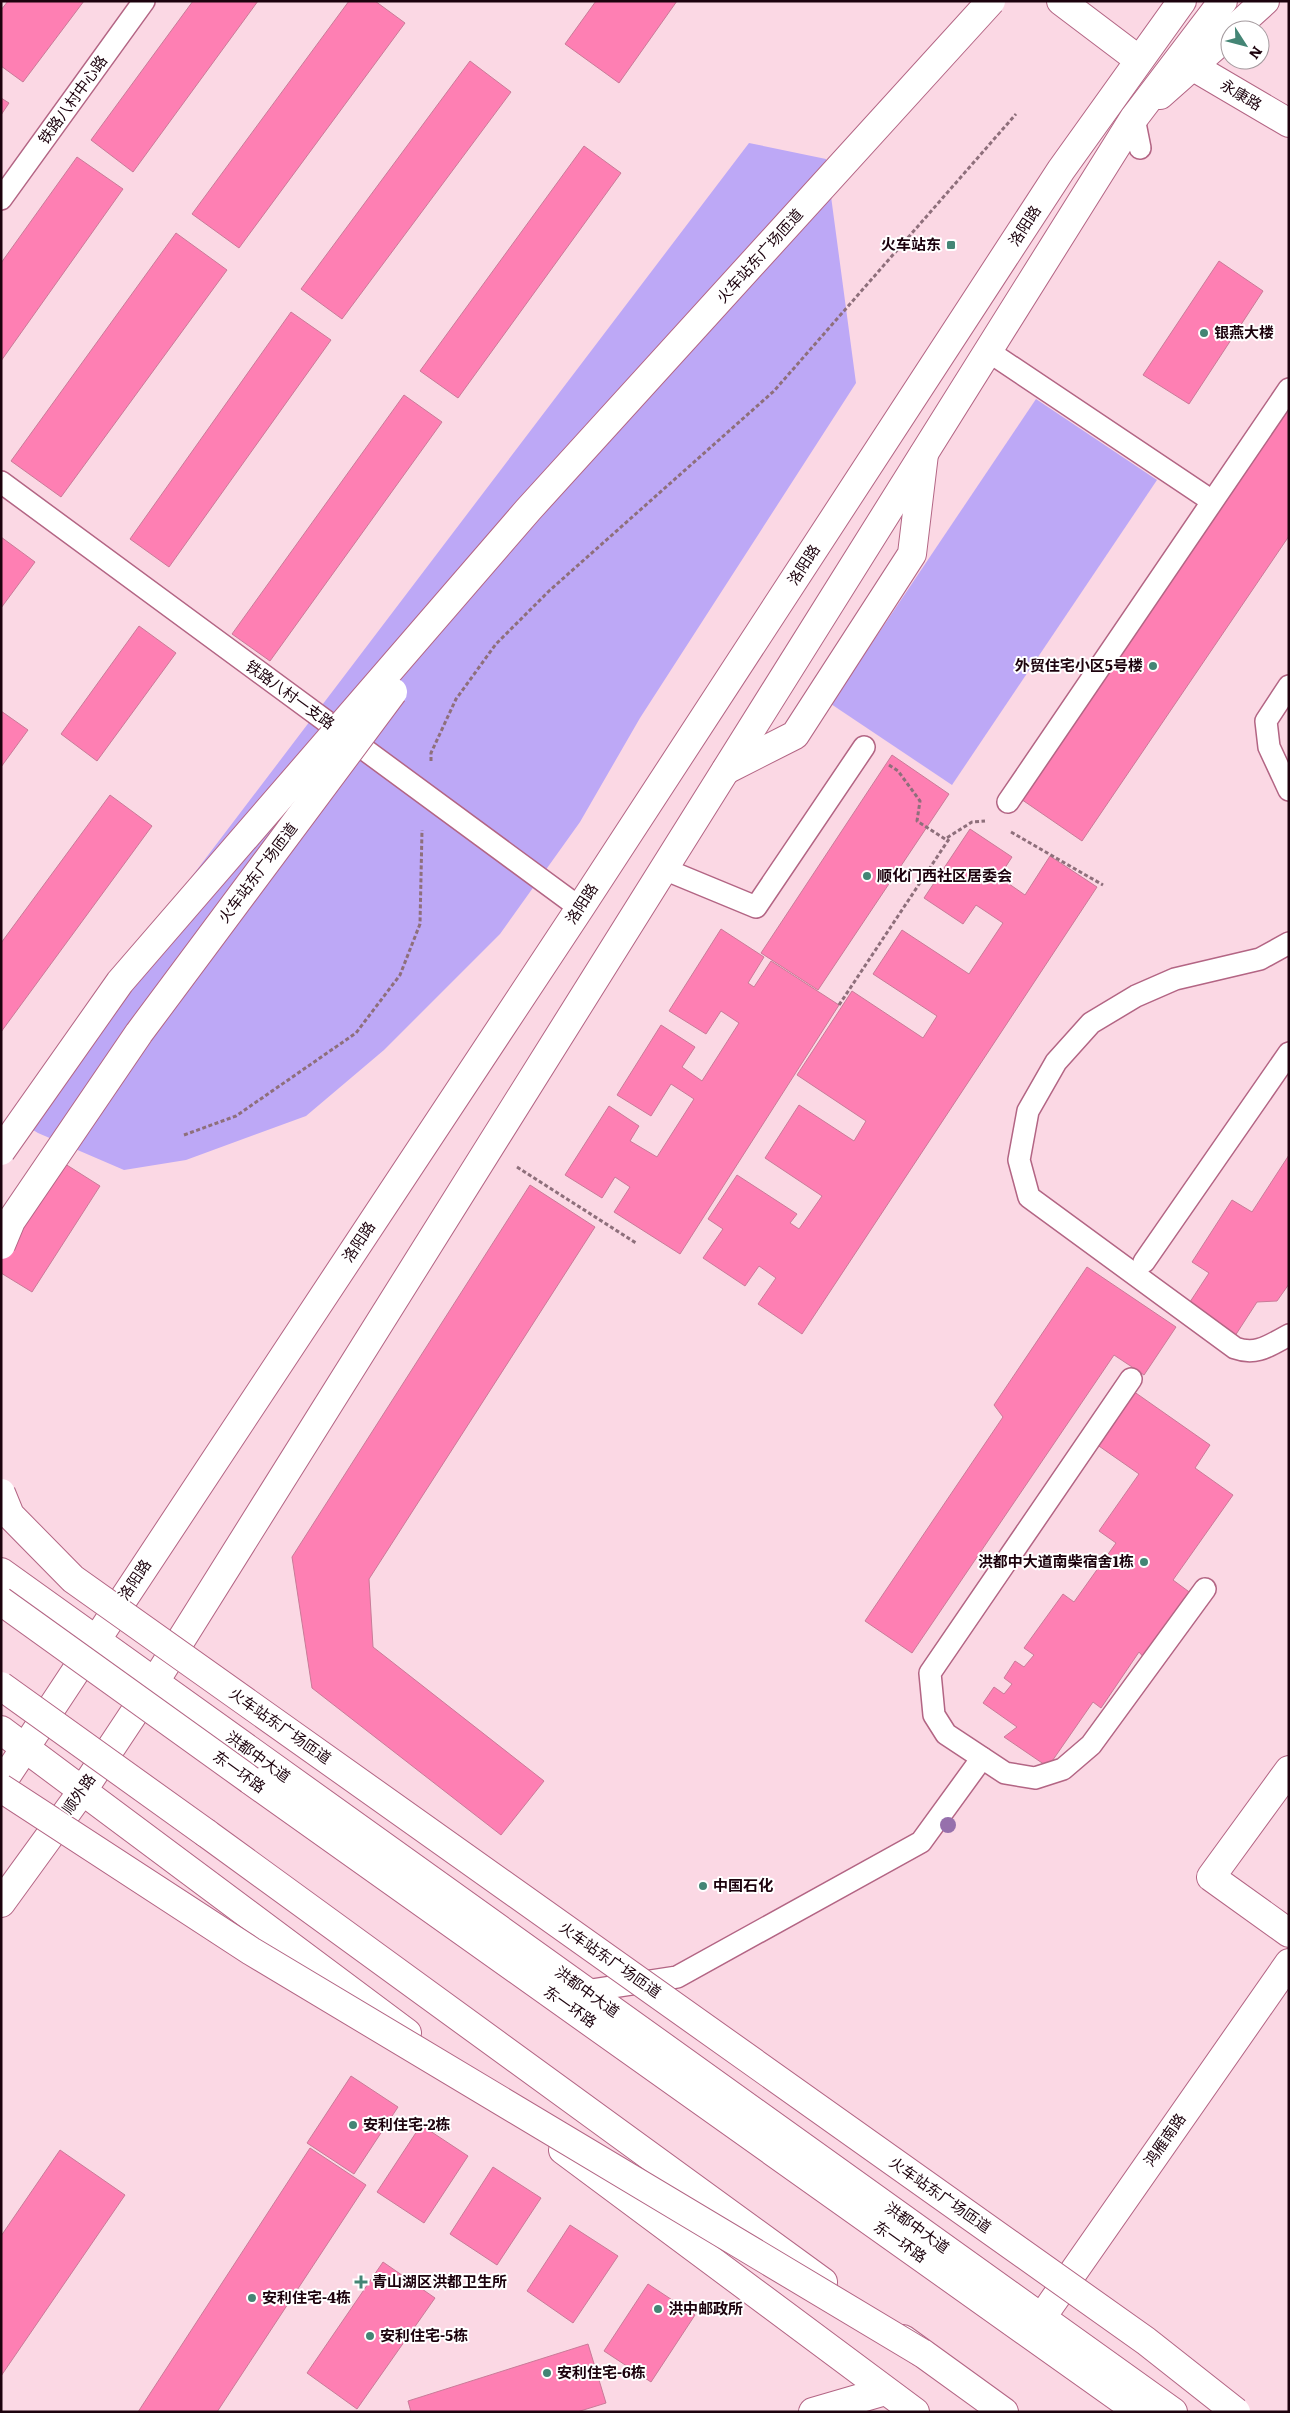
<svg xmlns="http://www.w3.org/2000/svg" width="1290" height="2413" viewBox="0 0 1290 2413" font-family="Literata,'Noto Sans SC',serif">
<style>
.green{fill:#bda8f6}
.building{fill:#fe7fb3;stroke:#ca7a98}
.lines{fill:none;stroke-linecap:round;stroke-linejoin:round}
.service-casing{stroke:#b36584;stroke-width:24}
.minor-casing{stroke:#b36584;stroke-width:30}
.tertiary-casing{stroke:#b36584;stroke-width:30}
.secondary-casing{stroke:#b36584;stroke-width:30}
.primary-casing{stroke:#b36584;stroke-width:30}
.trunk-casing{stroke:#b36584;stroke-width:30}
.path{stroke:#8e6f7b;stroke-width:3;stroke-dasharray:4 2.5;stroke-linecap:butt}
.service{stroke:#fff;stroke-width:21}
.minor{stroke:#fff;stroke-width:28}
.tertiary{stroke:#fff;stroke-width:28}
.secondary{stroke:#fff;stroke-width:28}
.primary{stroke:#fff;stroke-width:28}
.trunk{stroke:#fff;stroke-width:28}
.primary-bridge-casing{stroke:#b36584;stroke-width:30;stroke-linecap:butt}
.trunk-bridge-casing{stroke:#b36584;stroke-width:30;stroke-linecap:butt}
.primary-bridge{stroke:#fff;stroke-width:28}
.trunk-bridge{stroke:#fff;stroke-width:28}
.tree{fill:#9670ac}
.poi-dot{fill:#448575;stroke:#fff;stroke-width:2}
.labels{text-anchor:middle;stroke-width:4;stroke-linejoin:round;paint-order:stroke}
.street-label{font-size:15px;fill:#1c020d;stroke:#fff}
.poi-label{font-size:15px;font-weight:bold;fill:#1c020d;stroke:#fff;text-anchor:start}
</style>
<rect width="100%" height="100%" fill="#fbd8e4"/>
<g class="green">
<path d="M749 143 826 159 856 383 640 718 580 822 500 934 384 1050 306 1116 186 1160 124 1170 38 1133 10 1116Z"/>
<path d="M1036 399 1157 480 952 785 831 704Z"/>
</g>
<g class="building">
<path d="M8 1H84L23 82 1 66V10Z"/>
<path d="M193 1H258L133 172 91 140Z"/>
<path d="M349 1H375L405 23 239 248 192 214Z"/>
<path d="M596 1H677L619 83 565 44Z"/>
<path d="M470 61 511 92 342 319 301 289Z"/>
<path d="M1 98 9 103 1 115Z"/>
<path d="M584 146 621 173 458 398 420 371Z"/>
<path d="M77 157 123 189 1 361V263Z"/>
<path d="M176 233 227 270 61 497 11 461Z"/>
<path d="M1219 261 1263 291 1189 404 1143 375Z"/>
<path d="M291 312 331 340 169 567 130 539Z"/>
<path d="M404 395 442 422 270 661 232 634Z"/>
<path d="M1289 398V536L1082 841 1018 797Z"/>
<path d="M1 537 35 562 1 608Z"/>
<path d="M139 626 176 653 97 761 61 734Z"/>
<path d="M1 711 28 730 1 767Z"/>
<path d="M892 755 949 794 818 990 761 953Z"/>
<path d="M110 795 152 826 1 1032V943Z"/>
<path d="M970 829 1012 857 999 877 1025 895 1050 856 1097 887 802 1334 758 1304 776 1278 759 1266 745 1286 703 1258 723 1229 708 1219 737 1175 797 1214 790 1223 799 1229 822 1196 765 1158 799 1105 854 1141 866 1121 797 1075 852 991 923 1038 937 1016 873 974 902 930 969 974 1003 923 976 905 963 924 924 898Z"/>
<path d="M721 929 764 957 748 983 754 987 771 961 839 1005 680 1254 614 1212 630 1187 615 1177 602 1198 565 1175 609 1106 639 1126 630 1141 657 1157 694 1099 671 1084 651 1116 617 1095 661 1025 695 1047 682 1067 702 1081 739 1023 721 1011 706 1034 669 1011Z"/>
<path d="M1289 1155V1284L1277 1301 1257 1302 1233 1339 1186 1308 1209 1273 1192 1262 1232 1200 1252 1212Z"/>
<path d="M62 1162 100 1186 32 1292 1 1273V1257Z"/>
<path d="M530 1185 595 1227 369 1579 373 1647 544 1781 501 1835 312 1688 292 1557Z"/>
<path d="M1087 1267 1176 1327 1144 1375 1114 1355 912 1653 865 1621 1003 1417 994 1405Z"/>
<path d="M1133 1391 1210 1445 1195 1468 1233 1495 1173 1580 1192 1594 1146 1660 1139 1652 1101 1708 1093 1702 1048 1767 1004 1737 1017 1727 983 1703 994 1687 1004 1694 1012 1684 1004 1678 1015 1661 1024 1667 1034 1655 1024 1648 1063 1594 1074 1602 1116 1543 1099 1531 1139 1474 1096 1444Z"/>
<path d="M351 2076 398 2107 354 2174 307 2143Z"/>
<path d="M421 2125 468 2156 424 2223 377 2192Z"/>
<path d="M310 2148 366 2185 217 2412H138Z"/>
<path d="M60 2150 125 2195 1 2376V2236Z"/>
<path d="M493 2167 541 2198 497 2265 450 2234Z"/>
<path d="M570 2225 618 2256 573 2323 527 2291Z"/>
<path d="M383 2262 435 2298 357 2409 307 2373Z"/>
<path d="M648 2284 695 2315 651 2382 604 2351Z"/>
<path d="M588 2344 606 2403 577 2412H411L408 2401Z"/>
</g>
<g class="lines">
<g class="service-casing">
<g id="service">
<path d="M1134 118 1140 148"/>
<path d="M1 199 144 1"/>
<path d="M988 351 1212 501"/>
<path d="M1 482 580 908"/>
<path d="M1289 686 1266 721 1269 747 1289 790"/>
<path d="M1008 802 1289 389"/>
<path d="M664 869 756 907 864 747"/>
<path d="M1289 943 1260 959 1175 979 1136 996 1091 1023 1056 1062 1028 1111 1019 1160 1029 1197 1235 1348C1257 1356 1270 1345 1289 1335"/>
<path d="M1144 1262 1289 1053"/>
<path d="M1131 1379 930 1673 934 1715 946 1734 1005 1773 1035 1778 1063 1769 1091 1745 1205 1589"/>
<path d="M586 1991 677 1977 921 1842 982 1758"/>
</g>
</g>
<g class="minor-casing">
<g id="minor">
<path d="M1061 1 1139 60"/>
<path d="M1192 66 1289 123"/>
<path d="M1289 1770 1211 1877 1289 1933"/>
<path d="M1042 2317 1289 1963"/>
<path d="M813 2412 885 2391"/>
</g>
</g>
<g class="tertiary-casing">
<g id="tertiary">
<path d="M1233 30 1265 1"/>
<path d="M1160 95 1230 33"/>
<path d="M726 770 795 735 912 554 924 454"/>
</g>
</g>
<g class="secondary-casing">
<g id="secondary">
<path d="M154 1683 1134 118 1223 1"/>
<path d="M25 1748 580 908 1061 170 1182 1"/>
</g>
</g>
<g class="primary-casing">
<g id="primary">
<path d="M1 1572 1173 2412"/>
<path d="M1 1730 407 2033"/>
<path d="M1 1784 25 1748"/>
<path d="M1 1903 83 1790 154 1683"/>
<path d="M563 2150 915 2412"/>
</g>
</g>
<g class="trunk-casing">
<g id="trunk">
<path d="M250 1780 1139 2412"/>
<path d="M206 1833 823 2282"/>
<path d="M903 2339 1004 2412"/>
</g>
</g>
<g class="path">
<path d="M431 761V753L456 699 496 644 549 591 774 391 1016 114"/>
<path d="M889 765 898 771 920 801 917 821 945 839 972 822 985 821"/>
<path d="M1011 832 1103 885"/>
<path d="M839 1005 949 839"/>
<path d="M184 1135 236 1116 356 1033 400 975 420 924 422 830"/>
<path d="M517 1167 636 1243"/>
</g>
<use href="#service" class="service"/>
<use href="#minor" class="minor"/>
<use href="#tertiary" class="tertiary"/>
<use href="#secondary" class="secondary"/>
<use href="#primary" class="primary"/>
<use href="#trunk" class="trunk"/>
<g class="primary-bridge-casing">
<path id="primary-bridge" d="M1 1788 251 1951 922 2353"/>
</g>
<g class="trunk-bridge-casing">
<g id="trunk-bridge">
<path d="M1 1151 120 982 528 510 991 1"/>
<path d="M1 1245 11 1221 139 1033 393 692"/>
<path d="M1 1493 10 1515 73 1579 1146 2341 1236 2412"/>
<path d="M1 1601 250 1780"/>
<path d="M1 1686 206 1833"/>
</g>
</g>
<use href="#primary-bridge" class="primary-bridge"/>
<use href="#trunk-bridge" class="trunk-bridge"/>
</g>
<circle class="tree" cx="948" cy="1825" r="8"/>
<g class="poi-dot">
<rect x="946" y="240" width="10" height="10" rx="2.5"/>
<circle cx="1204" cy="333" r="5"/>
<circle cx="1153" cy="666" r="5"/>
<circle cx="867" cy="876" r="5"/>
<circle cx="1144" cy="1562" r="5"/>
<circle cx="703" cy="1886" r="5"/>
<circle cx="353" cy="2125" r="5"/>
<path d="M358.5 2274.5h5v5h5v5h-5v5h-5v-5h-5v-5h5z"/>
<circle cx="252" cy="2298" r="5"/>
<circle cx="658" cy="2309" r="5"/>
<circle cx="370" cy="2336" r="5"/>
<circle cx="547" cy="2373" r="5"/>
</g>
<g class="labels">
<g class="street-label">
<text transform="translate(1241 95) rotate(31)" y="5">永康路</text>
<text transform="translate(73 100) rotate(-54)" y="5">铁路八村中心路</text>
<text transform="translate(1025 226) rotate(-57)" y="5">洛阳路</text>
<text transform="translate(760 256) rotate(-48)" y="5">火车站东广场匝道</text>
<text transform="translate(804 565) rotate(-57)" y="5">洛阳路</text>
<text transform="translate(290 695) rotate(36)" y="5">铁路八村一支路</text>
<text transform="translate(258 873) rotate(-53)" y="5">火车站东广场匝道</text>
<text transform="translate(582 904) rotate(-57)" y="5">洛阳路</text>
<text transform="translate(359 1242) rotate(-56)" y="5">洛阳路</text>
<text transform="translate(135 1580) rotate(-56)" y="5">洛阳路</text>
<text transform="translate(280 1726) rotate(35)" y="5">火车站东广场匝道</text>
<text transform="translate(258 1757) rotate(36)" y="5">洪都中大道</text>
<text transform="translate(239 1772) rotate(36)" y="5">东一环路</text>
<text transform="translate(79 1794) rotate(-55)" y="5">顺外路</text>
<text transform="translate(610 1960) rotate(35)" y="5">火车站东广场匝道</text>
<text transform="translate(587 1992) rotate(36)" y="5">洪都中大道</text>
<text transform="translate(570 2007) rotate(35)" y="5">东一环路</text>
<text transform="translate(1165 2140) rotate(-55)" y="5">鸿雁南路</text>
<text transform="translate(940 2195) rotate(35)" y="5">火车站东广场匝道</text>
<text transform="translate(917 2228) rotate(36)" y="5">洪都中大道</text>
<text transform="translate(900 2242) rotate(35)" y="5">东一环路</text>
</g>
<g class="poi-label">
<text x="941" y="250" text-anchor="end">火车站东</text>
<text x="1214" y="338">银燕大楼</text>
<text x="1143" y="671" text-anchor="end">外贸住宅小区5号楼</text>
<text x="877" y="881">顺化门西社区居委会</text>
<text x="1134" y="1567" text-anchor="end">洪都中大道南柴宿舍1栋</text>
<text x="713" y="1891">中国石化</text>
<text x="363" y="2130">安利住宅-2栋</text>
<text x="372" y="2287">青山湖区洪都卫生所</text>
<text x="262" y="2303">安利住宅-4栋</text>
<text x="668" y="2314">洪中邮政所</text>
<text x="380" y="2341">安利住宅-5栋</text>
<text x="557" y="2378">安利住宅-6栋</text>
</g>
</g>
<rect width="1290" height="2413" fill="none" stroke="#1c020d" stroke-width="5"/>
<g transform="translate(1245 45) rotate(126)"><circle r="24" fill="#ffffff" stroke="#a49a9e"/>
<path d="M0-4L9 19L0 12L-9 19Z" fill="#448575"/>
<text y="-8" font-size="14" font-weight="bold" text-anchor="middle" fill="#1c020d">N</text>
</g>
</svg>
